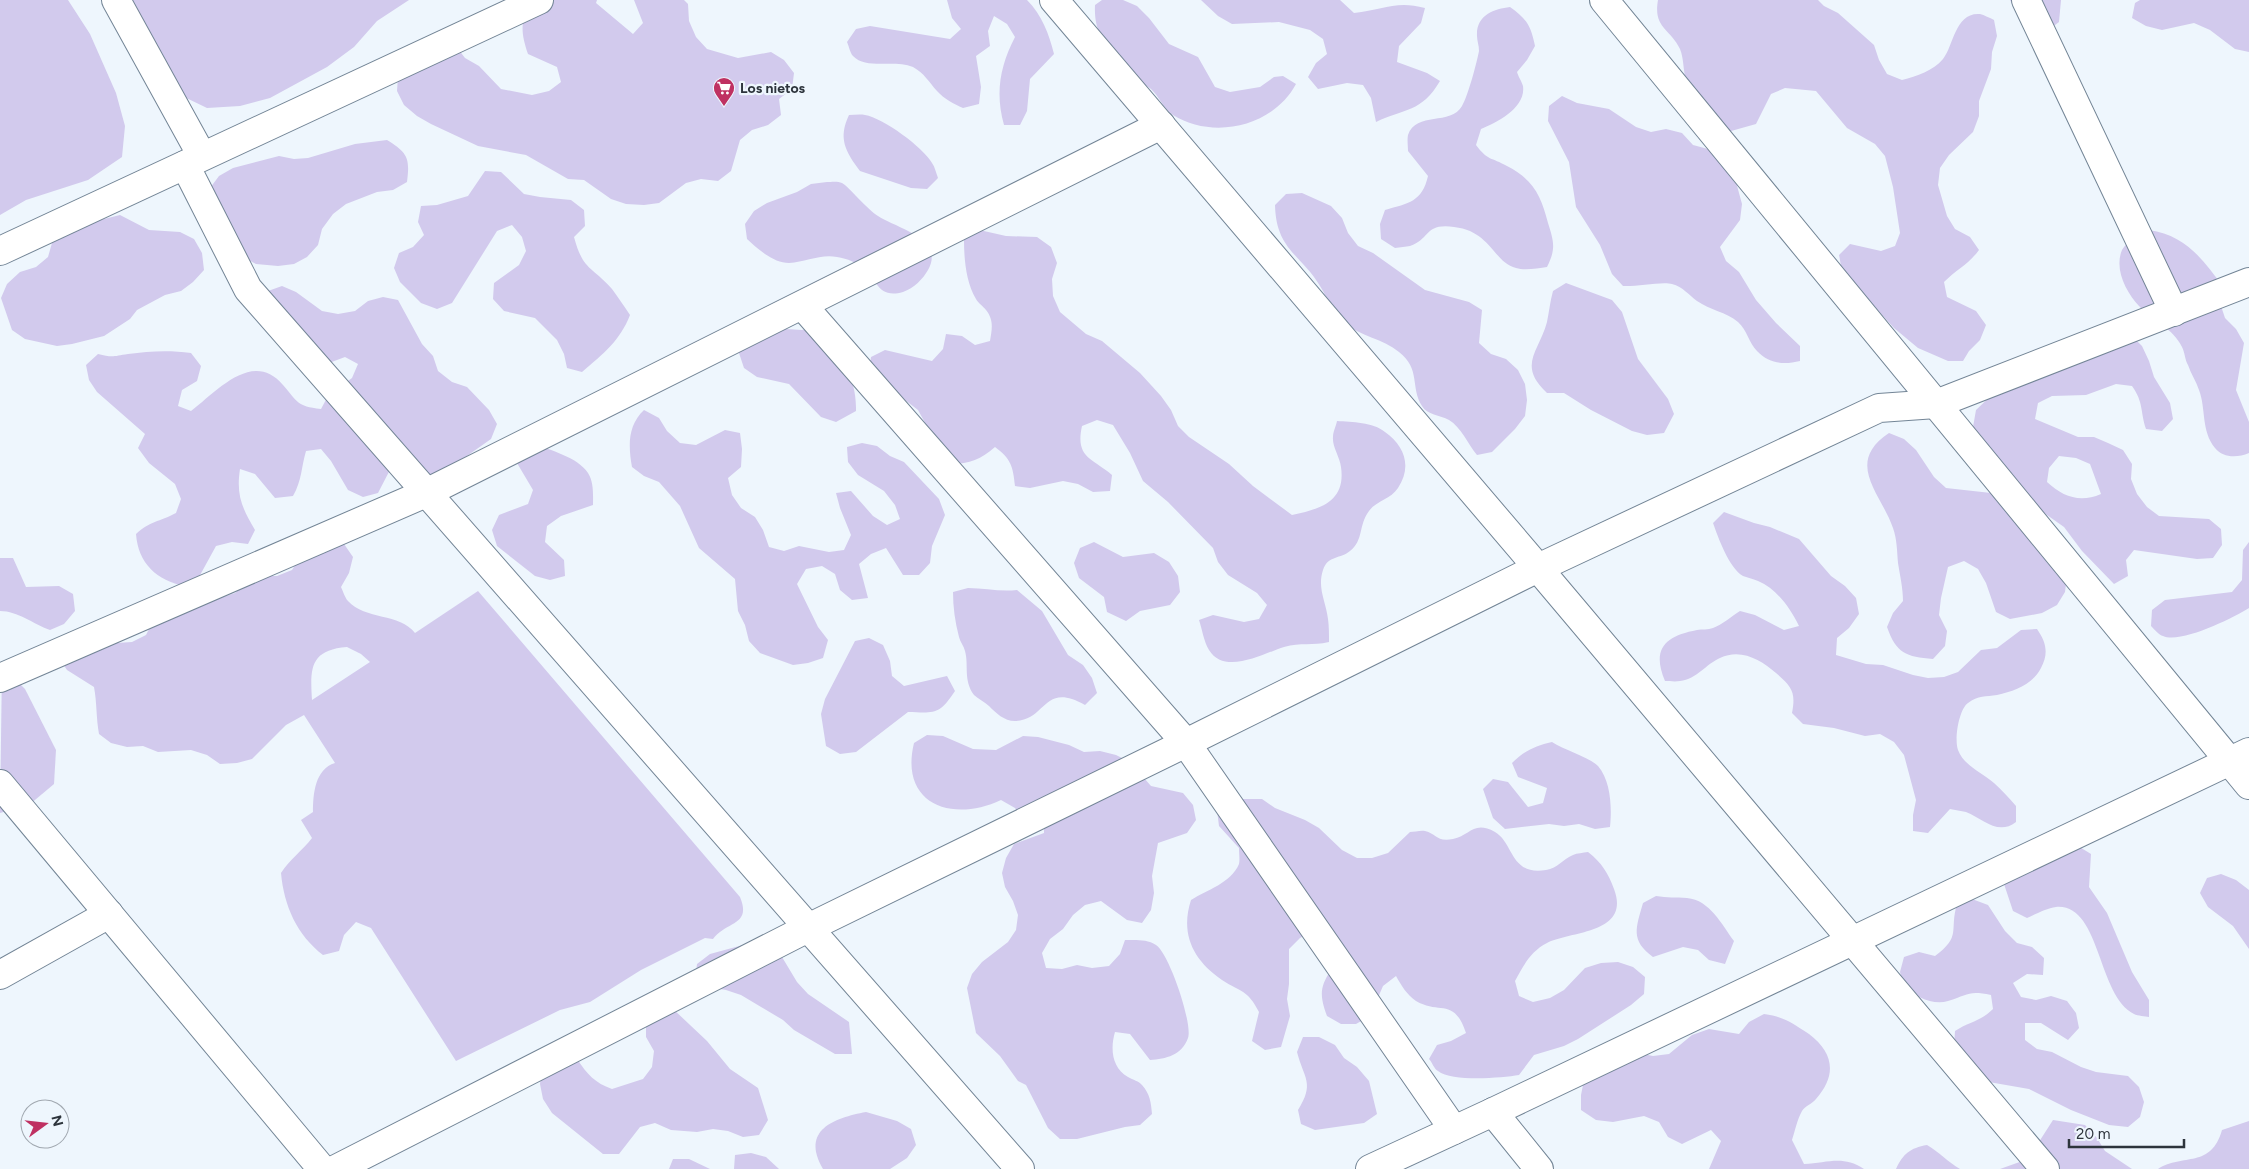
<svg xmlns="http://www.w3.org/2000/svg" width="2249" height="1169" viewBox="0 0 2249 1169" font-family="Figtree,sans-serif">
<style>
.green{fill:#d2caed;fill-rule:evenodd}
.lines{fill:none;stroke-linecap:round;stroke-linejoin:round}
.minor-casing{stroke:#738596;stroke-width:30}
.minor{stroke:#fff;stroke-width:28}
.labels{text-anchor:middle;stroke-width:4.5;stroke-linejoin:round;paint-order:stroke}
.poi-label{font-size:14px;font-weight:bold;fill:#2d343c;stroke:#eef6fd;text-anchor:start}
</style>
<rect width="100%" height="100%" fill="#eef6fd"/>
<g class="green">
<path d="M0 0H68L90 34 116 93 125 126 122 157 88 180 26 200 0 215Z"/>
<path d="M119 0H409L377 21 354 47 327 67 270 98 240 106 207 108 176 93Z"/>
<path d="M530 0H597L596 3 633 34 643 23 634 0H684L688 4 689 21 696 37 707 49 738 58 771 52 784 60 794 73 792 89 779 99 781 115 768 125 752 130 740 140 731 171 718 181 701 179 686 183 659 203 644 205 626 204 611 199 584 180 568 179 526 155 478 146 431 124 417 116 404 105 397 91 398 77 455 45 465 58 479 66 501 89 532 95 549 91 561 82 557 67 528 54C520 30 521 23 530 0Z"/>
<path d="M947 0H1027C1042 15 1049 34 1054 54L1030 79 1027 111 1020 125H1004C995 93 1000 66 1015 37L1007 24 994 16 988 31 990 46 976 56 981 87 979 104 963 108C954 104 944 99 937 91 929 82 924 73 913 67 894 59 866 70 853 56 850 53 849 46 847 42L856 29 870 26 950 39 961 29 952 18Z"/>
<path d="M1102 0H1123L1137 6 1149 18 1169 44 1198 57 1215 87 1230 92 1260 87 1274 77 1283 76 1296 84C1273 127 1213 140 1173 115 1164 110 1159 96 1151 89 1143 83 1133 79 1125 72 1121 68 1118 62 1114 57 1101 37 1094 29 1095 5Z"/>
<path d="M1201 0H1340L1354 13C1383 10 1396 0 1425 8L1421 23 1399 46 1397 62 1427 73 1440 81C1421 113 1405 108 1376 122L1371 98 1363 85 1347 83 1318 89 1308 77 1316 63 1327 54 1323 39 1310 30 1279 22 1232 24 1218 16Z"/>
<path d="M1658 0H1818L1824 6 1838 13 1874 45 1879 60 1887 74 1902 80C1917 76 1933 71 1943 59 1954 45 1955 12 1980 14 1984 15 1990 18 1994 20L1997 36 1992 52 1991 69 1979 101V116L1973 132 1949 155 1940 168 1938 185 1947 216 1955 229 1970 237 1979 250C1968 265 1957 269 1944 282L1947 297 1976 311 1986 325 1980 340 1969 351 1963 361H1948L1918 348 1894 328 1842 271 1839 255 1850 244 1881 251 1895 246 1900 233 1893 187 1885 156 1875 144 1847 128 1816 91 1785 88 1771 94 1756 124 1724 133C1715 120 1690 92 1686 80 1683 70 1684 59 1680 49 1670 28 1653 28 1658 0Z"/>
<path d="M2010 0H2061L2059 22 2046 32 2020 18Z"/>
<path d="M2140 0H2249V52L2235 49 2210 30 2194 23 2162 30 2146 26 2132 18 2135 3Z"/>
<path d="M1510 7C1527 19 1531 26 1535 46L1527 60 1517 72C1518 76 1522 82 1523 86 1526 108 1497 122 1481 129L1476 145C1488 161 1491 157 1507 166 1534 180 1541 196 1548 223 1554 242 1556 249 1547 267 1538 268 1525 271 1516 268 1493 262 1491 231 1454 227 1424 223 1431 239 1410 246 1406 247 1400 247 1395 248L1381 239 1380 224 1385 210C1409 203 1422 202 1428 176L1408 151C1408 146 1407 140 1408 135 1416 111 1451 126 1462 106 1468 96 1477 62 1479 51 1479 45 1477 41 1477 36 1476 15 1494 9 1510 7Z"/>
<path d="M1562 96 1577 103 1609 109 1636 127 1651 132 1666 129 1682 133 1693 145 1708 149 1733 171 1742 204 1740 220 1720 247 1726 261 1739 272 1756 300 1776 323 1800 346V361C1784 365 1769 364 1757 351 1749 343 1747 330 1738 322 1726 312 1710 310 1697 301 1689 295 1683 287 1672 284 1663 281 1635 287 1623 286L1612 274 1600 245 1576 207 1569 162 1548 121 1549 106Z"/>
<path d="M849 115C854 115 860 114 865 115 883 118 923 147 932 163 935 167 936 173 938 178L927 189 911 188 860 171C845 151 838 138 849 115Z"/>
<path d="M387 140C408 153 410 158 407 182L393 190 377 192 346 204 333 214 322 229 318 245 307 257 294 264 278 266 256 264 243 257 210 188 219 176 233 168 279 156 294 159 308 158 355 144Z"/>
<path d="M485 171 501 172 524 194 540 197 571 200 584 210 585 226 574 237C583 271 592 266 612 289 618 297 624 306 630 315 620 341 603 354 582 372L567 368 564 354 557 340 535 318 504 311 493 299 494 283 519 265 526 251 522 237 512 225 497 231 452 303 437 309 421 303 400 282 394 268 399 253 413 247 424 235 418 222 421 206 437 205 468 196Z"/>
<path d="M827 182C831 182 838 181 842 183 847 185 869 211 878 216 894 227 946 239 928 270 923 279 914 288 903 292 878 299 877 280 865 269 856 262 848 259 837 257 820 254 806 262 789 263 773 263 758 249 747 239L745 224 754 211 767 203 797 192 811 184Z"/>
<path d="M1302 193 1331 206 1342 218 1348 233 1358 246 1373 253 1425 290 1469 302 1482 310 1479 343 1491 354 1506 359 1518 370 1525 384 1527 400 1525 416 1515 429 1492 452 1477 455C1468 444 1461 427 1449 420 1440 415 1427 415 1422 406 1410 387 1421 369 1399 352 1383 339 1361 336 1345 324 1333 316 1328 298 1320 286 1301 254 1276 250 1275 205L1286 194Z"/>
<path d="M120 215 149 230 180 232 194 239 202 253 204 270 193 282 181 291 165 295 137 310 130 319 104 336 72 344 57 346 25 339 12 330 1 298 7 284 20 272 36 267 48 257 52 243 60 230Z"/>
<path d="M975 229 1006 236 1037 237 1051 247 1057 263 1052 279 1053 296 1060 312 1086 334 1102 341 1140 373 1161 396 1171 410 1178 426 1189 437 1229 464 1253 486 1292 515C1320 509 1346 502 1341 467 1340 457 1332 447 1333 437 1333 432 1336 426 1337 421 1352 422 1373 422 1385 432 1405 446 1412 467 1398 488 1391 499 1376 501 1369 511 1358 526 1364 540 1350 551 1341 559 1328 555 1323 570 1317 588 1326 602 1328 619 1329 626 1329 634 1329 642 1312 646 1301 642 1284 647 1264 653 1225 676 1209 650 1204 642 1202 629 1199 620L1213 615 1244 622 1259 619 1267 605 1257 593 1228 575 1218 562 1213 548 1168 502 1143 481 1130 453 1113 425 1097 420 1082 426C1075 458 1092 458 1112 475L1110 491 1093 492 1078 484 1063 481 1030 488 1015 486C1013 466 1011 459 995 447 981 459 970 464 951 464L934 439 918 410 905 400 890 395 869 373 871 357 885 350 932 361 943 349 946 334 962 336 975 345 990 341C992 329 994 320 986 310 983 306 978 303 976 299 966 282 964 259 964 240Z"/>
<path d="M2149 230C2185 235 2203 259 2223 287L2220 303 2225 318 2236 329 2244 343 2236 390 2249 422V453C2237 458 2223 458 2215 448 2201 431 2206 408 2199 390 2196 381 2191 374 2188 365 2185 360 2185 353 2182 347 2173 328 2153 321 2139 306 2126 292 2114 269 2122 250 2127 241 2140 235 2149 230Z"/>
<path d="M1566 283 1612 300 1622 312 1638 359 1668 399 1674 414 1664 433 1647 435 1632 431 1591 410 1564 393H1547C1517 365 1539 352 1547 322 1549 312 1550 302 1553 291Z"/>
<path d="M282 286 296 292 322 311 338 314 355 311 368 301 383 297 398 300 422 344 433 356 438 371 452 382 467 387 489 410 497 424 491 439 464 458 455 473 438 478 393 464 378 493 363 497 348 490 331 461 321 449 306 451C301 468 302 480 293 496L275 498 255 474 240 469C236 495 242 508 255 530L248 544 232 542 216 546 199 577 185 586C157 581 138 563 136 534 150 521 159 522 176 513L181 499 175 484 149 463 138 448 145 434 97 392 89 380 86 365 98 354C113 358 114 356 128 354 149 351 170 350 191 353L201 366 197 381 182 390 178 406 191 411C217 391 253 349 283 385 298 402 296 406 321 409L328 396 352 378 358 364 345 357 329 363 264 306 268 291Z"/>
<path d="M818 325C838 356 857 373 856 411L836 422 821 417 789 384 757 377 744 368 739 353 743 337 770 328 802 330Z"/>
<path d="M2131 335 2142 346 2149 361 2154 377 2170 403 2173 419 2162 431 2146 429C2140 411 2144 403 2132 386L2116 384 2086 395 2052 396 2038 403 2035 419 2078 437H2094L2108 443 2123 450 2132 464 2131 479 2137 494 2147 507 2159 516 2209 519 2221 529 2222 545 2213 558 2197 559 2134 550 2126 560 2128 576 2114 584 2082 551 2064 527 2037 508 1979 441 1973 427 1976 410 1998 389ZM2059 456 2076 458 2090 464 2101 494C2080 503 2063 497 2047 482L2049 468Z"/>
<path d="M644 410 659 418 667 431 680 443 696 445 725 430 740 433 742 449 741 467 728 478 732 495 741 508 755 517 763 530 769 547 784 551 799 546 829 552 844 550 851 535 840 508 836 493 851 491 873 516 887 525 900 519 895 505 884 491 858 475 848 462 847 447 862 443 877 446 890 456 904 462 939 499 945 515 932 546 930 563 919 575H903L886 548 871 554 859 564 868 598 852 600 840 590 835 574 822 566 806 569 797 584 818 627 828 640 823 658 808 663 793 665 760 653 749 641 745 625 738 611 735 579 699 548 680 506 659 482 644 476 632 467C628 445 628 425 644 410Z"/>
<path d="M1889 433 1904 439 1916 450 1934 477 1946 488 1991 493 2005 502 2067 576 2065 592 2057 605 2042 613 2010 619 1996 612 1986 583 1978 569 1964 561 1948 567 1941 598 1939 615 1947 631 1945 646 1933 659C1906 657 1896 653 1887 627L1893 613 1903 601C1903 588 1900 576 1898 563 1897 551 1897 539 1893 528 1881 493 1844 463 1889 433Z"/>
<path d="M532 443C549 450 578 457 588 473 594 482 593 495 593 505L561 516 547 526 545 542 564 560 565 576 550 580 535 576 497 546 492 530 499 515 528 504 533 490 517 463Z"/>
<path d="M1724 512 1754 523 1770 527 1799 539 1831 576 1845 586 1856 598 1859 614 1849 628 1837 638 1836 655 1866 664 1883 665 1913 675 1928 678 1944 677 1958 672 1981 650 1997 648 2021 630 2037 629C2046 642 2049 653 2041 668 2033 684 2015 691 1997 695 1986 697 1978 695 1968 703 1959 709 1954 739 1958 750 1964 766 1983 773 1994 783 2002 790 2009 798 2016 806V822C1998 836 1983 819 1966 812 1961 811 1955 810 1950 809L1928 833 1913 831V815L1916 800 1904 755 1894 742 1880 734 1865 736 1834 728 1803 724 1792 713C1796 692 1792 687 1776 673 1761 660 1741 648 1720 658 1706 664 1697 679 1680 681 1675 682 1669 681 1665 681 1651 648 1666 636 1697 630 1702 629 1708 630 1713 628 1722 625 1732 616 1740 611L1755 615 1784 630 1799 626C1790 608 1777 589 1758 581 1754 579 1748 578 1743 576 1729 568 1718 537 1713 523Z"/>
<path d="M327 542 344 544 353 557 349 573 341 587C343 591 345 598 348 601 365 620 400 613 415 633L478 591 740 897C752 926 726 921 713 939L705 938 641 970 590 1002 560 1010 456 1061 371 928 356 922 344 935 339 951 323 955C297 935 284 906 281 873 290 859 302 851 312 838L301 820 313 812C313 794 315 769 335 763L304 715 286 725 252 759 237 763 220 764 207 755 191 750 158 752 143 746 127 747 111 743 99 734C96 718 97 703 94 687L67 670 59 658 101 644 132 642 146 635 153 621 205 596 220 598 235 593 246 583 260 576H277L292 570 301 556ZM347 647 361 654 370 662 312 700C310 668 310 650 347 647Z"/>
<path d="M1094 542 1123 557 1154 553 1169 562 1178 576 1180 592 1170 605 1140 611 1126 621 1107 612 1104 597 1079 578 1074 563 1080 548Z"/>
<path d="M2249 542V608C2233 618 2181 644 2163 636 2159 635 2154 629 2151 626L2152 610 2165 600 2232 592 2242 580 2243 550Z"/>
<path d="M0 558H13L26 587 59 586 73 594 75 611 64 624 50 630C33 624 18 611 0 611Z"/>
<path d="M968 588C985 588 1000 592 1017 590L1042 611 1068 655 1083 665 1092 678 1097 693 1085 705C1043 681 1047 720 1015 721 1004 721 996 713 989 706 985 702 978 699 974 695 963 680 969 665 965 651 964 646 960 642 959 637 955 622 953 607 953 592Z"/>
<path d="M869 638 883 645 890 661 892 676 904 686 947 676 955 691C939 715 935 713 908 712L856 752 840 754 826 746 821 714 825 699 855 641Z"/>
<path d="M2 666 25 689 56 750 54 784 29 805 0 813Z"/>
<path d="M927 735 943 736 973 749 996 750 1023 736 1038 737 1069 745 1084 752 1100 751 1116 755 1130 762 1151 786 1183 793 1193 805 1196 820 1187 833 1158 843 1152 876 1154 893 1151 910 1142 923 1127 920 1101 901 1085 905 1073 915 1063 929 1050 939 1042 953 1046 968 1062 969 1077 965 1092 968 1109 966 1120 954 1125 940C1136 940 1147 939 1156 945 1169 953 1193 1024 1188 1038 1182 1055 1166 1059 1150 1060L1130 1034 1115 1032C1110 1049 1112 1068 1128 1077 1133 1080 1139 1081 1142 1085 1150 1094 1151 1102 1152 1114L1140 1125 1125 1127 1077 1139H1060L1048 1128 1026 1085 1018 1081 1000 1056 976 1033 967 988 972 974 982 962 1008 942 1016 930 1018 915 1013 901 1005 887 1002 873 1006 858 1014 844 1044 833V823L1024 821 1015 808 1001 800C953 823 899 805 914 743Z"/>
<path d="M1552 742C1564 750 1589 757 1598 766 1611 781 1612 808 1610 827L1595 829 1579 824 1564 826 1549 824 1505 829 1493 818 1483 789 1493 779 1508 782 1528 807 1543 803 1547 788 1518 777 1512 763C1524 751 1535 746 1552 742Z"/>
<path d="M1229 799H1262L1275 808 1305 820 1319 828 1342 850 1357 858H1372L1388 853 1410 832C1414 832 1421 830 1425 831 1437 834 1436 842 1453 839 1470 836 1473 820 1495 832 1514 843 1510 876 1546 870 1558 868 1563 859 1573 855 1577 853 1583 853 1588 852 1602 863 1608 873 1614 889 1631 934 1571 931 1547 943 1531 951 1523 966 1515 981L1519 996 1533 1002 1550 998 1564 990 1585 968 1601 963 1618 962 1633 967 1645 977 1644 994 1631 1005 1578 1039 1564 1046 1534 1055 1519 1075C1501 1078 1452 1082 1438 1071 1434 1069 1432 1062 1429 1059L1437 1045 1451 1041 1466 1033C1454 997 1440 1015 1416 1001 1407 995 1401 985 1396 976L1383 986 1370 1016 1356 1024H1341L1327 1016C1320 996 1319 988 1331 970L1314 930 1300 938 1289 949V984L1287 999 1290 1016 1281 1047 1265 1050 1252 1041 1259 1012C1247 989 1242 993 1222 980 1193 960 1180 934 1191 900 1207 890 1231 883 1239 864 1240 860 1239 853 1239 848L1219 826 1217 810Z"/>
<path d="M2078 846 2091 854 2089 887 2107 913 2132 972 2149 1000V1017C2145 1016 2138 1016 2134 1014 2097 996 2101 903 2056 907 2047 908 2036 914 2027 918L2013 911 2003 881 2036 859 2051 862Z"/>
<path d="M2221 874 2236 880 2249 890V949L2233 926 2208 907 2200 893 2207 878Z"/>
<path d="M1656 896C1667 898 1676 897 1687 898 1710 900 1722 925 1734 941L1725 964 1709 960 1698 950 1683 947 1653 957C1630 940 1636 928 1643 903Z"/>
<path d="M1972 899 1988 905 2005 931 2017 943 2032 947 2044 958 2043 975 2027 974 2013 983 2021 997 2036 1000 2051 996 2067 1001 2076 1013 2079 1028 2068 1040 2041 1023H2025V1040L2037 1049 2052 1052 2081 1067 2096 1072 2128 1076 2139 1087 2144 1102 2140 1117 2128 1127 2109 1125 2071 1110 2029 1089 1983 1081 1954 1047 1955 1031C1970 1021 1980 1022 1993 1009L1991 995C1968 990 1968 995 1948 1001 1933 1006 1915 996 1904 987L1900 972 1904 957 1919 952 1935 956C1962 936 1949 931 1957 904Z"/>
<path d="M754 942 779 952 797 982 808 994 849 1022 852 1054H835L794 1030 783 1020 741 995 726 990 709 987 695 980 697 964 710 954Z"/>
<path d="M672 1008 707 1041 730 1069 758 1088 768 1120 759 1135 743 1137 728 1131 713 1129 697 1132 671 1130 655 1123 640 1127 619 1154H603L552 1113 543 1099 540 1084 542 1069 577 1059C587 1074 595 1083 612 1089L643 1079 652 1067 654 1051 646 1037V1022Z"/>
<path d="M1764 1014C1785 1017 1792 1023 1809 1034 1834 1053 1837 1075 1816 1099 1812 1104 1805 1106 1802 1111 1797 1120 1795 1131 1792 1140L1804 1164C1828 1163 1843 1155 1864 1169H1709L1721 1141 1711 1130 1682 1144 1668 1137 1659 1122 1644 1116 1613 1122 1596 1120 1581 1110V1095L1584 1080 1638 1053 1653 1056 1669 1054 1692 1035 1709 1029 1739 1034 1749 1022Z"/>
<path d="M1303 1037H1319L1335 1045 1344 1058 1357 1067 1369 1081 1377 1114 1364 1123 1315 1130 1301 1124 1298 1110C1315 1083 1304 1079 1297 1052Z"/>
<path d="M866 1112 897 1121 911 1129 916 1145 907 1158 890 1169H823C800 1130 834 1118 866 1112Z"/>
<path d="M2053 1120 2085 1125 2097 1138 2105 1151 2132 1169H2000L2028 1159Z"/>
<path d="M2249 1121V1169H2158C2183 1153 2211 1169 2222 1130Z"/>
<path d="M1927 1145C1939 1152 1948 1162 1960 1169H1896C1903 1154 1910 1148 1927 1145Z"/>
<path d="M751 1153 766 1157 779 1169H734L735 1155Z"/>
<path d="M673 1159H689L710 1169H669Z"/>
</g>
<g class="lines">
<g class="minor-casing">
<g id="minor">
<path d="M116 0 202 156"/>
<path d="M1054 0 1538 568 2045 1169"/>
<path d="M1604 0 2249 785"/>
<path d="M2026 0 2174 312"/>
<path d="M185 165 248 289 1020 1169"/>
<path d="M0 251 539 0"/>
<path d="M803 306 1186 743 1454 1130"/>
<path d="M0 678 426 493 1161 125"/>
<path d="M0 784 322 1169"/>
<path d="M0 975 109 914"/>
<path d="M1493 1112 1539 1169"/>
<path d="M336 1169 808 928 1186 743 1538 568 1879 408 1936 404 2249 282"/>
<path d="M1370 1169 1493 1112 2249 752"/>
</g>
</g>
<use href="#minor" class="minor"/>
</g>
<defs>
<g id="supermarket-pin" transform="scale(1.125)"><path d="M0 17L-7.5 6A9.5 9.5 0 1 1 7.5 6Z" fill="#bf3162" stroke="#eef6fd"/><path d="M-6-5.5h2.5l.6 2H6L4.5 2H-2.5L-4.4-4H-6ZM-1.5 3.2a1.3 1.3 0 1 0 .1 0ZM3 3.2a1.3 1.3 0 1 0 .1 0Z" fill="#fff"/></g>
</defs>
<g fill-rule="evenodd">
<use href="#supermarket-pin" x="724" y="88"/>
</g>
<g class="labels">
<g class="poi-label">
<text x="740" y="93">Los nietos</text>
</g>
</g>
<g transform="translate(45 1124) rotate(75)"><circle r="24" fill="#eef6fd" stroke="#a1a8b0"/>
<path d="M0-4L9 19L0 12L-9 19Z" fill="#bf3162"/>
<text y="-8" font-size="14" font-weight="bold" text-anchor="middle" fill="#2d343c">N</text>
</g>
<path d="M2069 1139v8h115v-8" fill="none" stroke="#2d343c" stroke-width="2.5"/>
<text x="2076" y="1139" font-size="15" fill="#2d343c" stroke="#eef6fd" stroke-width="4" paint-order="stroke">20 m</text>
</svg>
